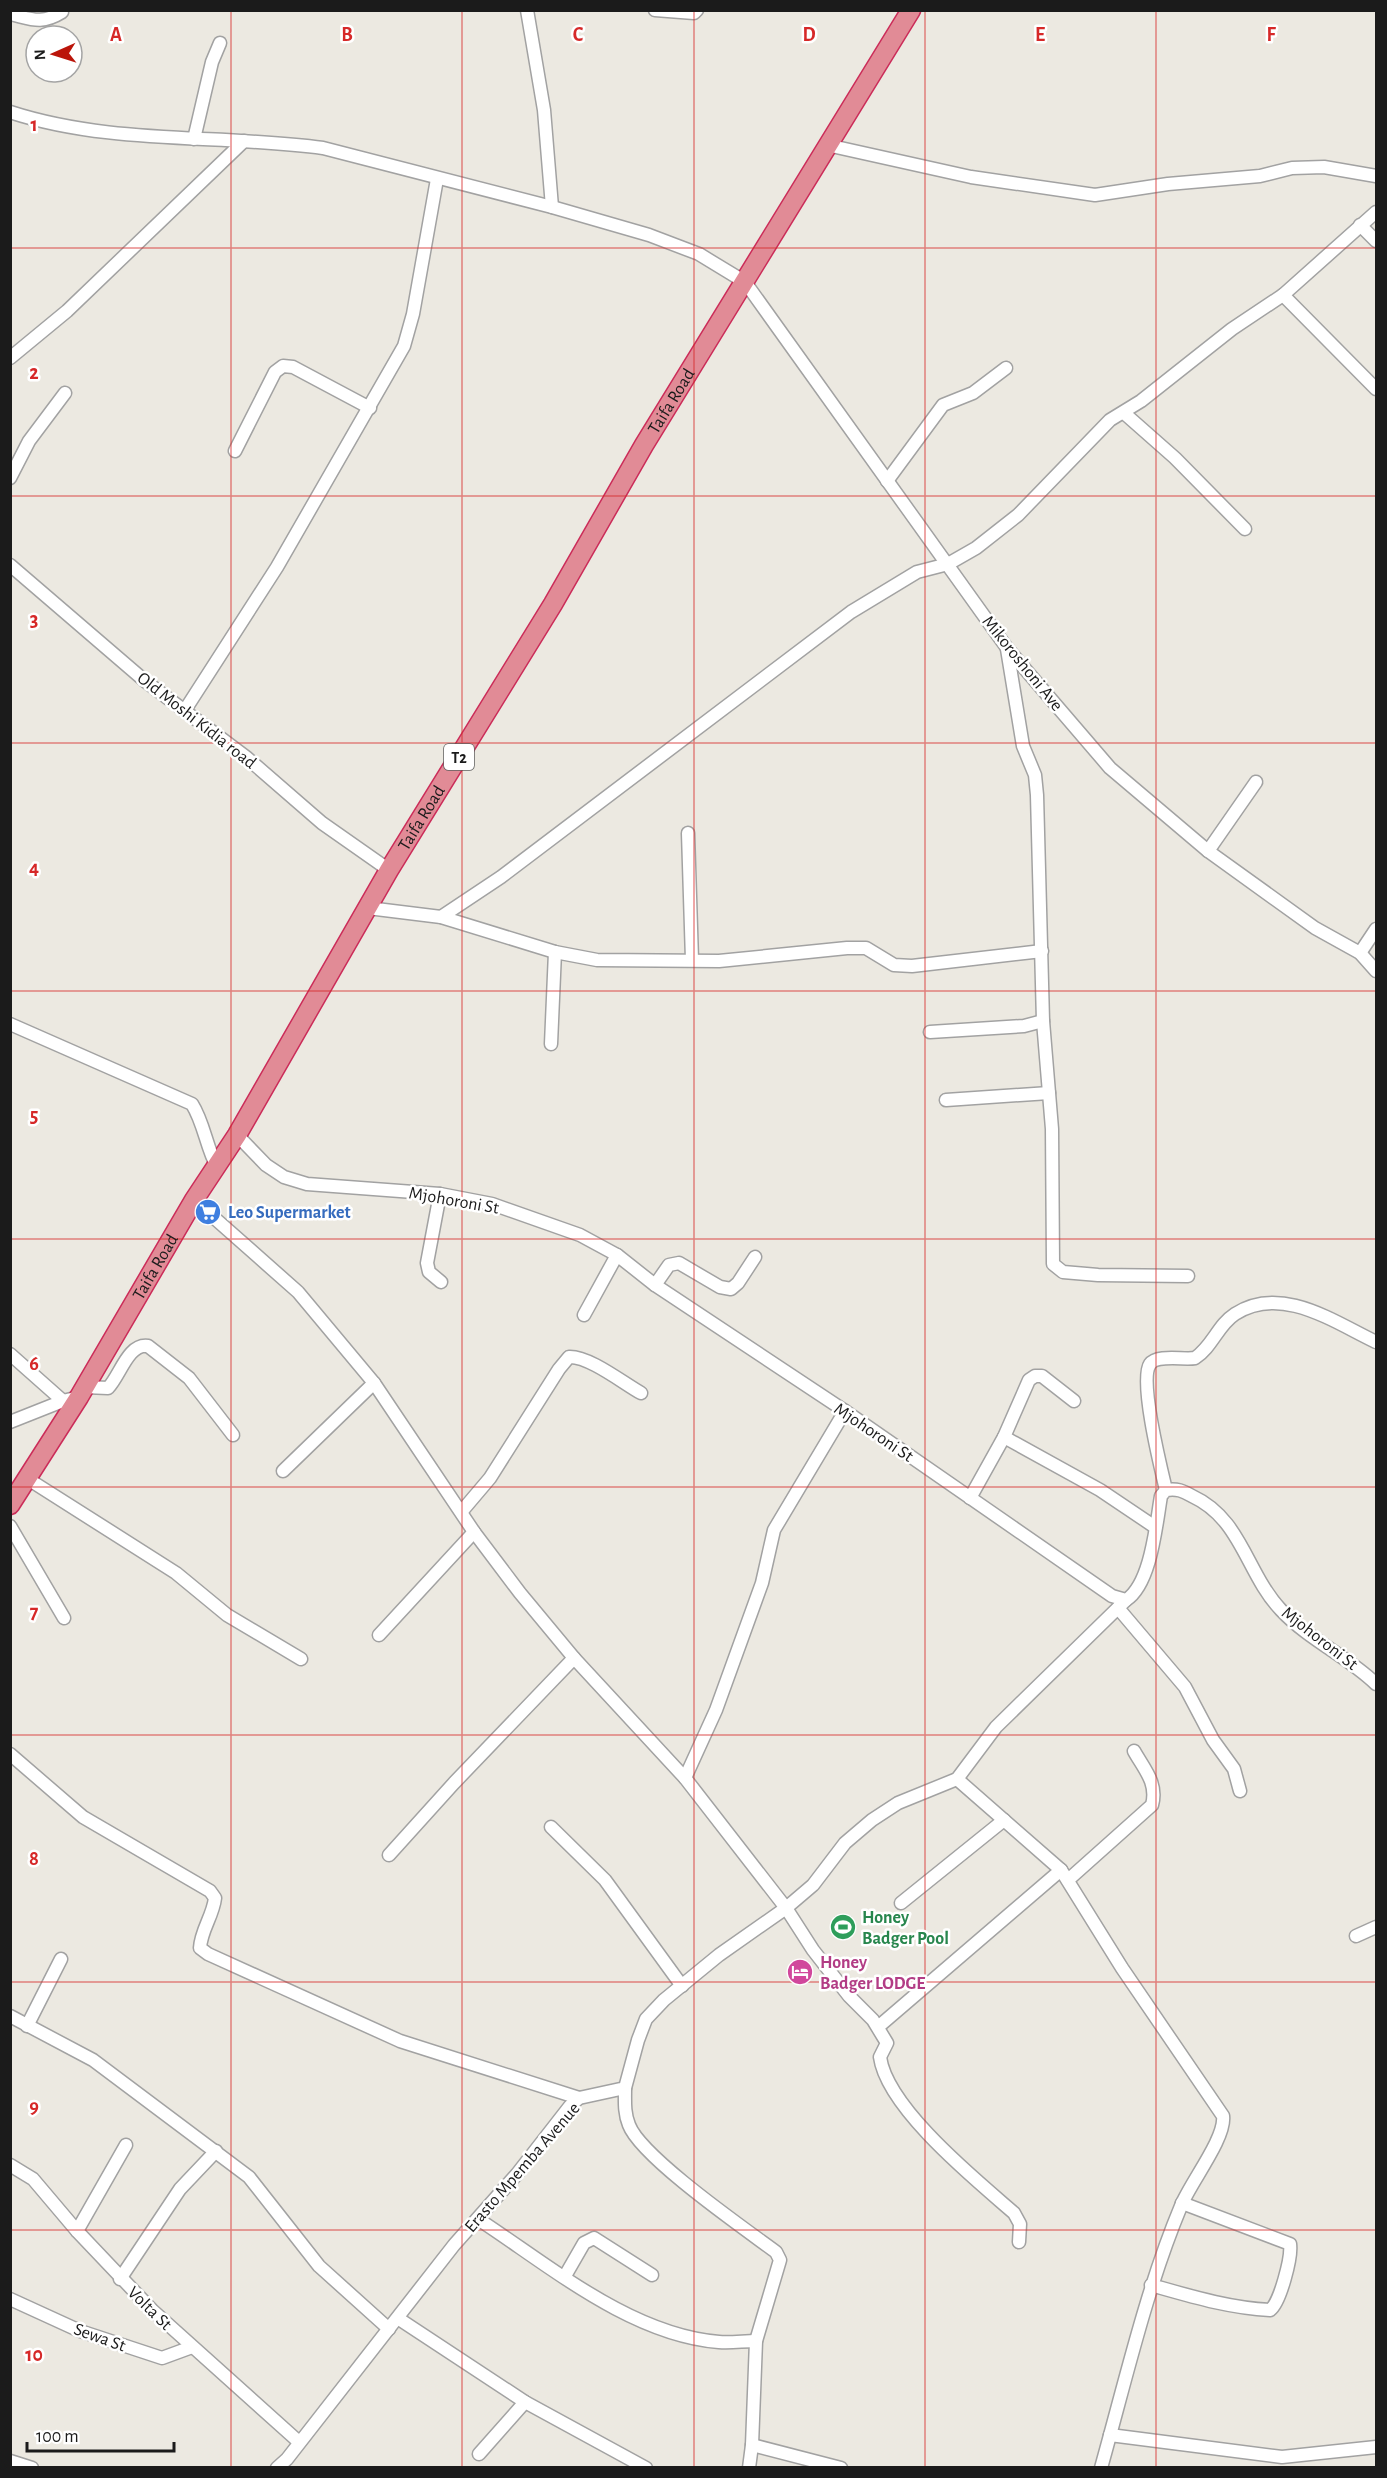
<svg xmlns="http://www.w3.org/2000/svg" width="1387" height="2478" viewBox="0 0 1387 2478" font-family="'Alegreya Sans',sans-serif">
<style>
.water{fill:#a3c9d8}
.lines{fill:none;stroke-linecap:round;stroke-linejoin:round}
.minor-casing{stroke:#a2a2a2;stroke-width:15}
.highway-casing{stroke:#cb2c59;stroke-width:21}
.minor{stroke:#fff;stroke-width:12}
.highway{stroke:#e18b96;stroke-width:18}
.grid{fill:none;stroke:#d62828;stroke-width:1.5;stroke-opacity:0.55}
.labels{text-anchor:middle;stroke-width:5;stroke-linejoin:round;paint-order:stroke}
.shield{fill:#fff;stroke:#5f5f5f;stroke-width:1.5}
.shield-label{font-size:16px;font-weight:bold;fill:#1b1b1b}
.street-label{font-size:18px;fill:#1b1b1b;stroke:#fff}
.shop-label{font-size:18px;font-weight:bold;fill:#366cbe;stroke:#fff;text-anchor:start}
.leisure-label{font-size:18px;font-weight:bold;fill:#27864d;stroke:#fff;text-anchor:start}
.hotel-label{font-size:18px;font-weight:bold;fill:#b23c85;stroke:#fff;text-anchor:start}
.grid-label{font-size:20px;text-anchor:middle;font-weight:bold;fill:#d62828;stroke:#fff;stroke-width:5;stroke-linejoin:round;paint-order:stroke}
</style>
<rect width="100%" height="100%" fill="#ece9e1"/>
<path class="water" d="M840 1917 852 1930 846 1936 834 1923Z"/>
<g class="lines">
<g class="minor-casing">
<g id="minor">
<path d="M527 10 544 110 552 207"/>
<path d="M655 10 694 13 697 10"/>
<path d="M10 14C32 19 41 25 62 12"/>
<path d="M10 112C111 145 219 134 323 148L552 207 649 235 699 254 745 282 1007 648 1110 768 1208 851 1315 928 1360 953 1376 971"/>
<path d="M194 139 212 62 220 43"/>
<path d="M827 145 971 177 1095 195 1168 184 1260 176 1292 168 1324 167 1376 176"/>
<path d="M1360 225 1376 241"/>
<path d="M1283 295 1376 389"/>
<path d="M10 358 67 311 244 141"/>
<path d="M1124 413 1175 458 1245 529"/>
<path d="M235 451 275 372 283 366 293 367 370 408"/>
<path d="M10 478 29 441 65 393"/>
<path d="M887 481 943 405 973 393 1006 368"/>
<path d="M10 565 145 681 246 757 322 823 389 870"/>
<path d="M1007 649 1023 746 1035 775 1037 795 1043 1021 1052 1129 1053 1264 1063 1272 1098 1275 1188 1276"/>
<path d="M185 710 277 567 404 346 413 314 437 179"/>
<path d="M688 833 692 960"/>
<path d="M1208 851 1256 782"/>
<path d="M368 908 441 917 555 952 597 960 719 961 847 948H866L894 965 912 966 1042 951"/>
<path d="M441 917 501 877 851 612 917 572 948 564 976 548 1018 515 1110 420 1141 401 1232 329 1283 295 1376 212"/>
<path d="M1360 953 1376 929"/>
<path d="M10 1024 192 1104C204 1123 206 1146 217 1167"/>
<path d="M930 1032 1024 1026 1043 1021"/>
<path d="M551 1044 555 952"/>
<path d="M946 1100 1049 1093"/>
<path d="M237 1135 266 1165 284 1177 307 1184 440 1194 492 1204 580 1235 617 1255 655 1285 845 1411 1112 1596 1126 1600C1151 1584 1156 1525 1161 1496L1166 1490C1177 1488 1183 1491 1192 1496 1242 1519 1246 1573 1281 1610 1309 1640 1347 1656 1376 1684"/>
<path d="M440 1194 427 1263 429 1272 441 1282"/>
<path d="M194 1200 298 1292 374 1383 474 1532 520 1593 574 1658 685 1778 786 1908 813 1950 849 1996 873 2020 887 2043 880 2057C887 2108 976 2180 1014 2213L1020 2224 1019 2242"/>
<path d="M655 1285 669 1265 679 1263 720 1287 731 1289 738 1283 755 1257"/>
<path d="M584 1315 617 1255"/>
<path d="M10 1354 63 1401"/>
<path d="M85 1387 108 1388C120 1376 128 1343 148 1346L189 1378 233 1435"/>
<path d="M10 1422 63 1401 79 1397"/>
<path d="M1004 1437 1100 1490 1155 1527"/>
<path d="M283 1471 374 1383"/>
<path d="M28 1479 176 1573 227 1615 301 1659"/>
<path d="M1166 1490C1161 1469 1139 1380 1150 1364 1157 1354 1184 1360 1195 1358 1212 1347 1218 1325 1235 1314 1281 1284 1334 1322 1376 1342"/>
<path d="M970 1498 1004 1437 1029 1380 1035 1376H1042L1074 1401"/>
<path d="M462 1511 490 1478 559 1369 569 1357C589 1356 623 1383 641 1393"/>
<path d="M10 1526 64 1618"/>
<path d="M1118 1608 1185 1687 1213 1740 1234 1769 1240 1791"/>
<path d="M379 1635 474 1532"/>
<path d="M10 1754 83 1817 210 1891 215 1898C213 1916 201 1930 200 1948L208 1954 400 2041 579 2098"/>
<path d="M685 1778 716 1710 762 1583 774 1530 845 1411"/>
<path d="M957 1779 1061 1870 1122 1968 1223 2116C1226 2138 1190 2183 1181 2206 1146 2290 1126 2379 1101 2468"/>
<path d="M551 1827 605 1880 682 1986"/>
<path d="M389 1855 454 1783 574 1658"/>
<path d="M1068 1880 1152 1805C1158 1783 1144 1769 1134 1751"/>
<path d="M901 1903 1004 1820"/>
<path d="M1356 1936 1376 1927"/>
<path d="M10 2016 93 2060 249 2177 319 2266 389 2329"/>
<path d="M27 2026 61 1959"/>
<path d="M878 2027 1061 1870"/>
<path d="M625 2088C625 2101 624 2113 629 2125 641 2157 745 2229 776 2252L780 2260 756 2341 752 2445 749 2468"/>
<path d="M10 2165 33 2179 77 2231 152 2310 299 2442"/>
<path d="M478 2219C550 2266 631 2335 719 2342 731 2343 744 2341 756 2341"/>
<path d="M77 2231 126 2145"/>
<path d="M565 2276 584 2243 594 2238 652 2275"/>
<path d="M120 2279 180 2189 216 2151"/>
<path d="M1151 2285C1190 2296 1229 2308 1270 2310 1280 2303 1292 2257 1290 2244L1182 2203"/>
<path d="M10 2299 80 2331 162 2358 192 2347"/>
<path d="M399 2319 525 2402 646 2468"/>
<path d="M1110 2435 1282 2457 1376 2447"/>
<path d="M752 2445 841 2468"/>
<path d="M479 2454 525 2402"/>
<path d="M10 2461 32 2468"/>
<path d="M277 2468 287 2459 454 2245 517 2174 570 2106 579 2098 625 2088 638 2040 646 2019 664 2000 719 1955 786 1908 813 1885 845 1843 872 1820 898 1803 957 1779 996 1727 1126 1600"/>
</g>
</g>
<g class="highway-casing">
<g id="highway">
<path id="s1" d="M10 1505 79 1397 194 1200 237 1135 389 870 553 604 644 445 911 10"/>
</g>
</g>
<use href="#minor" class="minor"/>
<use href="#highway" class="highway"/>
</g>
<path class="grid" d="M231 10V2468M462 10V2468M694 10V2468M925 10V2468M1156 10V2468M10 248H1376M10 496H1376M10 743H1376M10 991H1376M10 1239H1376M10 1487H1376M10 1735H1376M10 1982H1376M10 2230H1376"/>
<defs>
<g id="supermarket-disc" transform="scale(1.35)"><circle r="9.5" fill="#3f7fe0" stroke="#fff"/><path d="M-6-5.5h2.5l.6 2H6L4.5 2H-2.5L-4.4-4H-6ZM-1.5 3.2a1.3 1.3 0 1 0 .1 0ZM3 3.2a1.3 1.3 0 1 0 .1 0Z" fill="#fff"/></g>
<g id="stadium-disc" transform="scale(1.35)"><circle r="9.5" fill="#2e9e5b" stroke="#fff"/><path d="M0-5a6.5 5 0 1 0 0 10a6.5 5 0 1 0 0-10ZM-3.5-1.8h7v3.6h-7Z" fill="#fff"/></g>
<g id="hotel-disc" transform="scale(1.35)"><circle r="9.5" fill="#d1479c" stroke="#fff"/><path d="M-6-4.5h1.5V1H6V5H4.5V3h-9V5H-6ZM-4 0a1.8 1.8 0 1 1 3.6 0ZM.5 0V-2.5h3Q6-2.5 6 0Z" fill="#fff"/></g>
</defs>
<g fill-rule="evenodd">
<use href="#supermarket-disc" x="208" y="1212"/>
<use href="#stadium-disc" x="843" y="1927"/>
<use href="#hotel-disc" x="800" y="1972"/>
</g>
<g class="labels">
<rect class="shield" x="444" y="744" width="30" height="26" rx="4.5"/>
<g class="shield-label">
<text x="459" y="763">T2</text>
</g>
<g class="street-label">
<text dy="6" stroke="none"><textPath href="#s1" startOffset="1287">Taifa Road</textPath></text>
<text transform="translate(1023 663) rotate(51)" y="6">Mikoroshoni Ave</text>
<text transform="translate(197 720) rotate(38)" y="6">Old Moshi Kidia road</text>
<text dy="6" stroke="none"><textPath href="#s1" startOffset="801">Taifa Road</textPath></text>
<text transform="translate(454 1200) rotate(10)" y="6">Mjohoroni St</text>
<text dy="6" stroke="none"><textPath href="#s1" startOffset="279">Taifa Road</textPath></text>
<text transform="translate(874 1432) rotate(34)" y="6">Mjohoroni St</text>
<text transform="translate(1320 1638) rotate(38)" y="6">Mjohoroni St</text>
<text transform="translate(522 2167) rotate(-49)" y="6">Erasto Mpemba Avenue</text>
<text transform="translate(150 2308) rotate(44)" y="6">Volta St</text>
<text transform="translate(100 2337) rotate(20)" y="6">Sewa St</text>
</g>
<g class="shop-label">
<text x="228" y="1218">Leo Supermarket</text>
</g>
<g class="leisure-label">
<text x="862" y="1923">Honey<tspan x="862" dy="21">Badger Pool</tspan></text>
</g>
<g class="hotel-label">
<text x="820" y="1968">Honey<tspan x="820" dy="21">Badger LODGE</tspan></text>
</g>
</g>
<g class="grid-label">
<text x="116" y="41">A</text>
<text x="347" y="41">B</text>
<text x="578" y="41">C</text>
<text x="809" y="41">D</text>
<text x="1040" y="41">E</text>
<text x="1271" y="41">F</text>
<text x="34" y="131">1</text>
<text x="34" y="379">2</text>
<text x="34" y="626">3</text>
<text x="34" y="874">4</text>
<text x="34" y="1122">5</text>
<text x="34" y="1370">6</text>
<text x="34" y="1618">7</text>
<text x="34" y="1865">8</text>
<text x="34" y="2113">9</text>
<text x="34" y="2361">10</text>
</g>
<rect width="1387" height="2478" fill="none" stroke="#1b1b1b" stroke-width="24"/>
<g transform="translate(54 54) rotate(267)"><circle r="28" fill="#ffffff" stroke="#a4a4a4" stroke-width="1.5"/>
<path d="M0-4.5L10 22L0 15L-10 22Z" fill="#bb150a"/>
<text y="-9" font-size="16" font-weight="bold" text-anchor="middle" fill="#1b1b1b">N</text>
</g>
<path d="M27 2442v9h147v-9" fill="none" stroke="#1b1b1b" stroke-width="3"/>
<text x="36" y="2442" font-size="18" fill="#1b1b1b" stroke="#ffffff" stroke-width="4.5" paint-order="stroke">100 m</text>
</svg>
